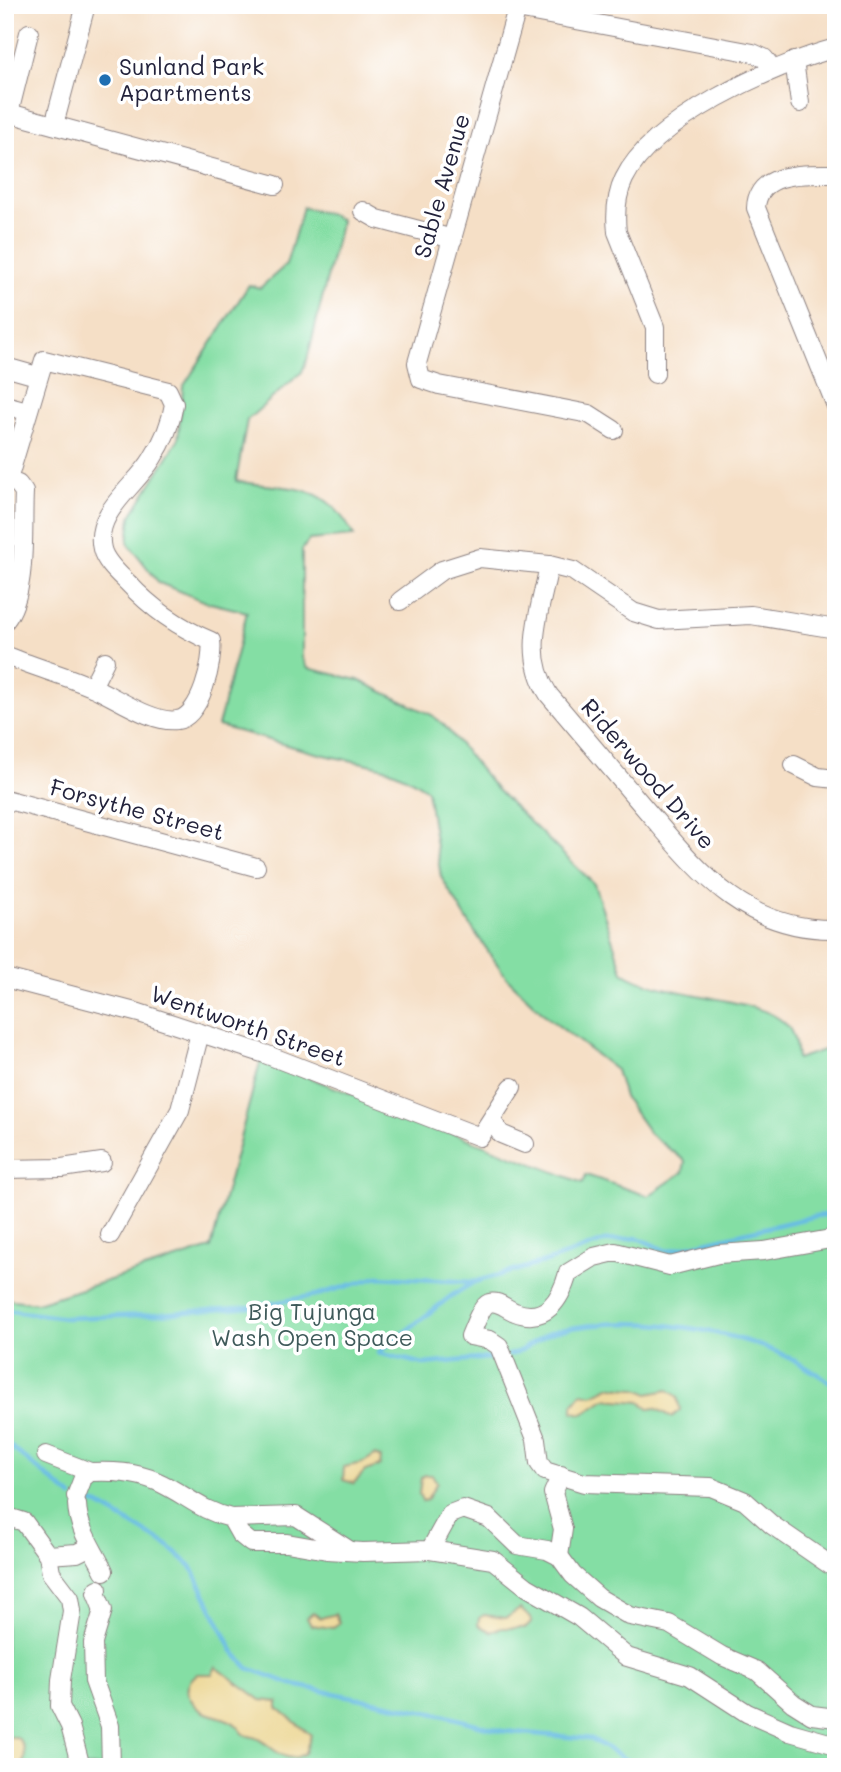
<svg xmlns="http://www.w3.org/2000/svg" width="841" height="1772" viewBox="0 0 841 1772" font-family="Mali,sans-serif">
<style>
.green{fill:#84dea4;stroke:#538070;stroke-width:2}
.sand{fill:#eeda9e;stroke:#887e6c;stroke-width:2}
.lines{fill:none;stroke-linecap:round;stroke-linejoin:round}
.stream{stroke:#68bce4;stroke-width:4.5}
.minor-casing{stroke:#8c8080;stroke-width:20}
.minor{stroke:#fff;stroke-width:18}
.poi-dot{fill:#1f6fb2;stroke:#fff;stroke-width:2.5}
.labels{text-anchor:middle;stroke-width:7;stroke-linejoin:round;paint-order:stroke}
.poi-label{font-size:23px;fill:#22223b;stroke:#fff;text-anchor:start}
.street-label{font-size:23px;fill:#22223b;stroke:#fff}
.park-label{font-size:23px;fill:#3f5a5a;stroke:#fff}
</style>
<rect width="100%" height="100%" fill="#fff"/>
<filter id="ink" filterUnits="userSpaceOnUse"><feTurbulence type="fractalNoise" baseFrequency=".0143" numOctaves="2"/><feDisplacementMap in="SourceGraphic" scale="14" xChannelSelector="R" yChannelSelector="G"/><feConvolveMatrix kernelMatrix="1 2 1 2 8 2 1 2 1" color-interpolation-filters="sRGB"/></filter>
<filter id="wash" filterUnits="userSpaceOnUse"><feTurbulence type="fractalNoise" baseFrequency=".00686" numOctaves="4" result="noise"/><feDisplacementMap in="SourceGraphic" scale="28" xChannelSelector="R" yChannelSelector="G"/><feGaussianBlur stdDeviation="1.57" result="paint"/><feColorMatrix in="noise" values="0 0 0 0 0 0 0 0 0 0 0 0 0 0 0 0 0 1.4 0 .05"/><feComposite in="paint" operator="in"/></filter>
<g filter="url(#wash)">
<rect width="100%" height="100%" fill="#f5dfc6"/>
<path class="green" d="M303 207 332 215 341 221 307 360 302 372 247 420 236 481C291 492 323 477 354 536L309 540 302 550V657L307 668 358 680 432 715 444 725 496 789 594 884 623 972C662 999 766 995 789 1028 795 1037 796 1049 797 1059L836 1046V1767H5V1299L37 1303 211 1248 261 1059 583 1183 586 1175 648 1196 683 1172 685 1161 650 1134 624 1097 616 1070 547 1017 507 978 472 928 441 877 427 790C392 766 378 766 338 758 298 750 258 736 218 726L247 612 206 602 159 583 128 543 131 516 178 440 183 387 249 285 260 288 286 265Z"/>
<g class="sand">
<path d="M611 1386C624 1391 636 1385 648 1394L668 1390 677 1396 680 1410 672 1417 655 1408 650 1409 640 1402 605 1399 583 1414 573 1412V1405L582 1393 593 1395Z"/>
<path d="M375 1455 381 1458 380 1466 365 1471 354 1483 343 1480 344 1467 362 1463Z"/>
<path d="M425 1475H432L437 1482 427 1500 422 1501 419 1494 421 1478Z"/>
<path d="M520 1609 531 1618V1623L526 1628H502L491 1632 478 1625 479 1618 484 1615 506 1618Z"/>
<path d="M313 1613 321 1618 335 1614 339 1623 332 1628 311 1625 307 1618Z"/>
<path d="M216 1667 261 1700 278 1702V1708L311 1735 305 1753C286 1767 274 1747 258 1739 253 1736 248 1737 244 1734 240 1730 237 1724 232 1722 214 1712 201 1719 189 1696 185 1687 189 1680 197 1674H212Z"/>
<path d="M9 1737H16C25 1743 27 1757 22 1767H5V1739Z"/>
</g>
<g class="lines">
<g class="stream">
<path d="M474 1282 451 1296 378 1353 424 1364 500 1357"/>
<path d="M5 1310 66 1318 146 1315 251 1307 317 1295 378 1277 474 1282 549 1261 605 1241 638 1238 667 1251 816 1216 836 1214"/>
<path d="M509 1355C527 1351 539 1335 556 1331 627 1315 713 1325 779 1353 799 1361 817 1375 836 1385"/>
<path d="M5 1442 72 1497"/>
<path d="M86 1502 99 1505 167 1545 191 1566 233 1651 248 1668 294 1685 446 1716 502 1731 592 1739 637 1767"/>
</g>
</g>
</g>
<g filter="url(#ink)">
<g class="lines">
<g class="minor-casing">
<g id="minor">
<path d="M518 5 417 363 421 379 439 385 589 414 614 430"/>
<path d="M517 9 753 53 764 58 773 69"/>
<path d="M794 61 800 103"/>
<path d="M5 112 275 185"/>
<path d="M9 113 29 33"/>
<path d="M54 125 86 5"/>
<path d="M836 174C808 174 757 170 756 208L836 406"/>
<path d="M363 211 377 219 453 239"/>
<path d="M5 367 37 376"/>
<path d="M655 374V327L617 232C615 214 616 196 624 179 652 120 775 64 836 48"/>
<path d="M5 405 27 411"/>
<path d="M5 480 18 484 24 492C22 528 28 593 5 621"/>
<path d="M549 565C541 611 521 652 549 695 580 732 611 768 642 805 697 869 743 931 836 929"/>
<path d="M400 601 442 570 480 558 549 565 573 571 633 612 659 620 751 615 836 629"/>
<path d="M5 655C34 667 64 675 92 687 114 696 153 724 177 720 201 717 214 660 211 641 178 627 152 609 128 583 119 574 105 562 102 549 93 513 136 486 152 459 163 442 171 424 174 404L168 391 44 360 8 480"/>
<path d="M92 687 105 661"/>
<path d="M794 765 818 777 836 779"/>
<path d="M5 799 256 867"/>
<path d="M5 978 139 1013 265 1054 480 1137 512 1087"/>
<path d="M492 1121 501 1134 525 1144"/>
<path d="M5 1169 62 1168 102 1162"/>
<path d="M110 1235 180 1110 200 1033"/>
<path d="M836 1238 764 1251 718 1254 670 1266 615 1252 594 1257 568 1273C561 1299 546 1324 515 1312 506 1309 499 1300 489 1303 481 1306 474 1327 470 1336L490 1340 499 1346 536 1439 539 1463 545 1471 584 1483 711 1487 745 1501 772 1525 836 1569"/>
<path d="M46 1455 90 1472"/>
<path d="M76 1496 83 1478 90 1472C113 1471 134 1472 156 1481 184 1493 200 1511 231 1518L240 1534 251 1543H287L327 1550 363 1552 430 1550 450 1514 463 1509 489 1518 517 1545 547 1550 559 1556 573 1575 599 1598 630 1616 669 1624 722 1656 757 1671 793 1703 812 1715 836 1718"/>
<path d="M77 1504C78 1530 93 1548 104 1571"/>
<path d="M5 1516 24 1522 48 1555 51 1573 70 1598 72 1611 61 1680 60 1706 70 1726 81 1767"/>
<path d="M231 1518 296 1516 349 1550"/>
<path d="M430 1550 493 1560 527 1587 579 1617 627 1657 690 1676 747 1713 790 1732 836 1745"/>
<path d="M48 1555 77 1553 89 1547"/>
<path d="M559 1556 563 1529 553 1493 561 1475"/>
<path d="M98 1589 96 1593 103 1610 93 1643 94 1681 110 1726 111 1767"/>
</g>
</g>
<use href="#minor" class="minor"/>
</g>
</g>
<circle class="poi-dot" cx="105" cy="80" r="7"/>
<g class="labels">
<g class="poi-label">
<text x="119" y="75">Sunland Park<tspan x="119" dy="26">Apartments</tspan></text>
</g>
<g class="street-label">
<text transform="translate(442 186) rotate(-74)" y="8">Sable Avenue</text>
<text transform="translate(648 774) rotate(49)" y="8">Riderwood Drive</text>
<text transform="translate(137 810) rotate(15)" y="8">Forsythe Street</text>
<text transform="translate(248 1026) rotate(19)" y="8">Wentworth Street</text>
</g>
<g class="park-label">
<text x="312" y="1320">Big Tujunga<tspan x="312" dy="26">Wash Open Space</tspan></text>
</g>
</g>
<rect width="841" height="1772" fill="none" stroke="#fff" stroke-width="28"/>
</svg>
